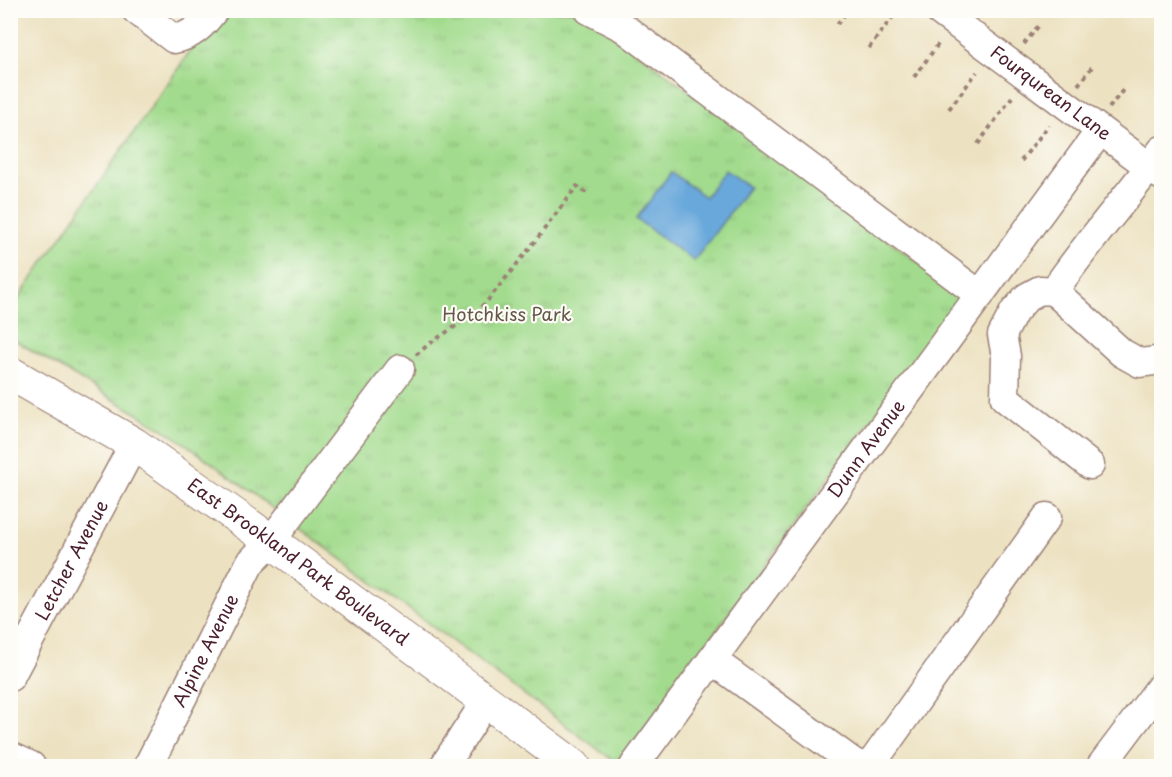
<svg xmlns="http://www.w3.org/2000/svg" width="1172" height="777" viewBox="0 0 1172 777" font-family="'Playpen Sans',sans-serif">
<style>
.park{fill:url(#park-tufts);stroke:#767d5c;stroke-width:1.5}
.water{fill:#69a8db;stroke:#5a6483;stroke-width:1.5}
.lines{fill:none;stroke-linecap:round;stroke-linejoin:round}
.minor-casing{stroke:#9b8076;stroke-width:31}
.major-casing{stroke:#9b8076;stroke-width:35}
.path{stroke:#9b8076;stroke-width:4;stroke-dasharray:4.5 4.5;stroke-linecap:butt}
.minor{stroke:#fff;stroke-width:28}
.major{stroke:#fff;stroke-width:33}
.labels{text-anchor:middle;stroke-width:4.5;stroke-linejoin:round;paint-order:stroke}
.street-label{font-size:18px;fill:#4a1f2b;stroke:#fdfcf7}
.park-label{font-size:18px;fill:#645748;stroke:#fdfcf7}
</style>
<defs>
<pattern id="park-tufts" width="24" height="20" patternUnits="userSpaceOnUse" patternTransform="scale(1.5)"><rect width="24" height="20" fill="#a2db8d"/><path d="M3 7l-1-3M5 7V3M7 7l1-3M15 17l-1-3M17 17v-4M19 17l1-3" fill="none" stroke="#8dbc7a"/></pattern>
</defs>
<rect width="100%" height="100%" fill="#fdfcf7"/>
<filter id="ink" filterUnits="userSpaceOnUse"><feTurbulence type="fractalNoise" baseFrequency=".0167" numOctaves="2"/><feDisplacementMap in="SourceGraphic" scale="12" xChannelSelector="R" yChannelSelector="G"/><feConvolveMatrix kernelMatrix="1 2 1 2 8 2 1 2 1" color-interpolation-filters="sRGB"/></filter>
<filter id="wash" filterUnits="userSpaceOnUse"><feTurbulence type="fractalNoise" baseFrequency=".008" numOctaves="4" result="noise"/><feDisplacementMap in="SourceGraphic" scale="24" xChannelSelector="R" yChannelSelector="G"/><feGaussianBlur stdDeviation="1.35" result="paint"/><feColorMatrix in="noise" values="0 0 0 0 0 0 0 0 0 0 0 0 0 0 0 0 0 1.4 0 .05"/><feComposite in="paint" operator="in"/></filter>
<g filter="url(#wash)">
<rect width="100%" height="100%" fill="#ece1c0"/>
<path class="park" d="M218 11H582L963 296 618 764 198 453 171 434 11 338V309Z"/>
<path class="water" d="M725 170 749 187 694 261 636 219 671 172 705 197Z"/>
</g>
<g filter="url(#ink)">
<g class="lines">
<g class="minor-casing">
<g id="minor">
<path d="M136 10 174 39C192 36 203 25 214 10"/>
<path d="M589 10 624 28 980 295"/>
<path id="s1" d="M938 10 1162 176"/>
<path d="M1162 150C1127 198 1087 242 1054 291L1122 353 1140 363 1162 360"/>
<path d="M1054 291 1040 290 1027 297 1014 312 1002 335 1006 356 1005 398 1090 465"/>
<path d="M712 660 854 763 863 766"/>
<path id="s2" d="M10 677 134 444"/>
<path d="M10 756 31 766"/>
<path id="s3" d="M148 766 250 563 271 541 400 369"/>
<path d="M444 766 486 701"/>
<path id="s4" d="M634 766 1100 131"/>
<path d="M874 766 872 763 882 749 1047 517"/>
<path d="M1101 766 1162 685"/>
</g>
</g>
<g class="major-casing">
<g id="major">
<path id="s5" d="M10 373 134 444 271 541 574 766"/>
</g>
</g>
<g class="path">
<path d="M837 24 848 10"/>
<path d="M1024 44 1040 24"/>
<path d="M869 48 897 11"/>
<path d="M914 77 939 43"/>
<path d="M1078 85 1092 67"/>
<path d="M1109 108 1123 90"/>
<path d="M949 109 977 72"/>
<path d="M978 144 1012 97"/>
<path d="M1021 161 1049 125"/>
<path d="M416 355 429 344 475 313 488 300 530 248 577 186 586 193"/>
</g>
<use href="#minor" class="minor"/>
<use href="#major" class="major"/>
</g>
</g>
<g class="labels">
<g class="street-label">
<text dy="6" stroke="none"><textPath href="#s1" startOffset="140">Fourqurean Lane</textPath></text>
<text dy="6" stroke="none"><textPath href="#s4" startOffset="393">Dunn Avenue</textPath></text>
<text dy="6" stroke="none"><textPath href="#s2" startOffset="132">Letcher Avenue</textPath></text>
<text dy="6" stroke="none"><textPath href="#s5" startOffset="345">East Brookland Park Boulevard</textPath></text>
<text dy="6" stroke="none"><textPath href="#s3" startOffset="129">Alpine Avenue</textPath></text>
</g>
<g class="park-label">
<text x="507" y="321">Hotchkiss Park</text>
</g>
</g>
<rect width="1172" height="777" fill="none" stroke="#fdfcf7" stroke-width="36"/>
</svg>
